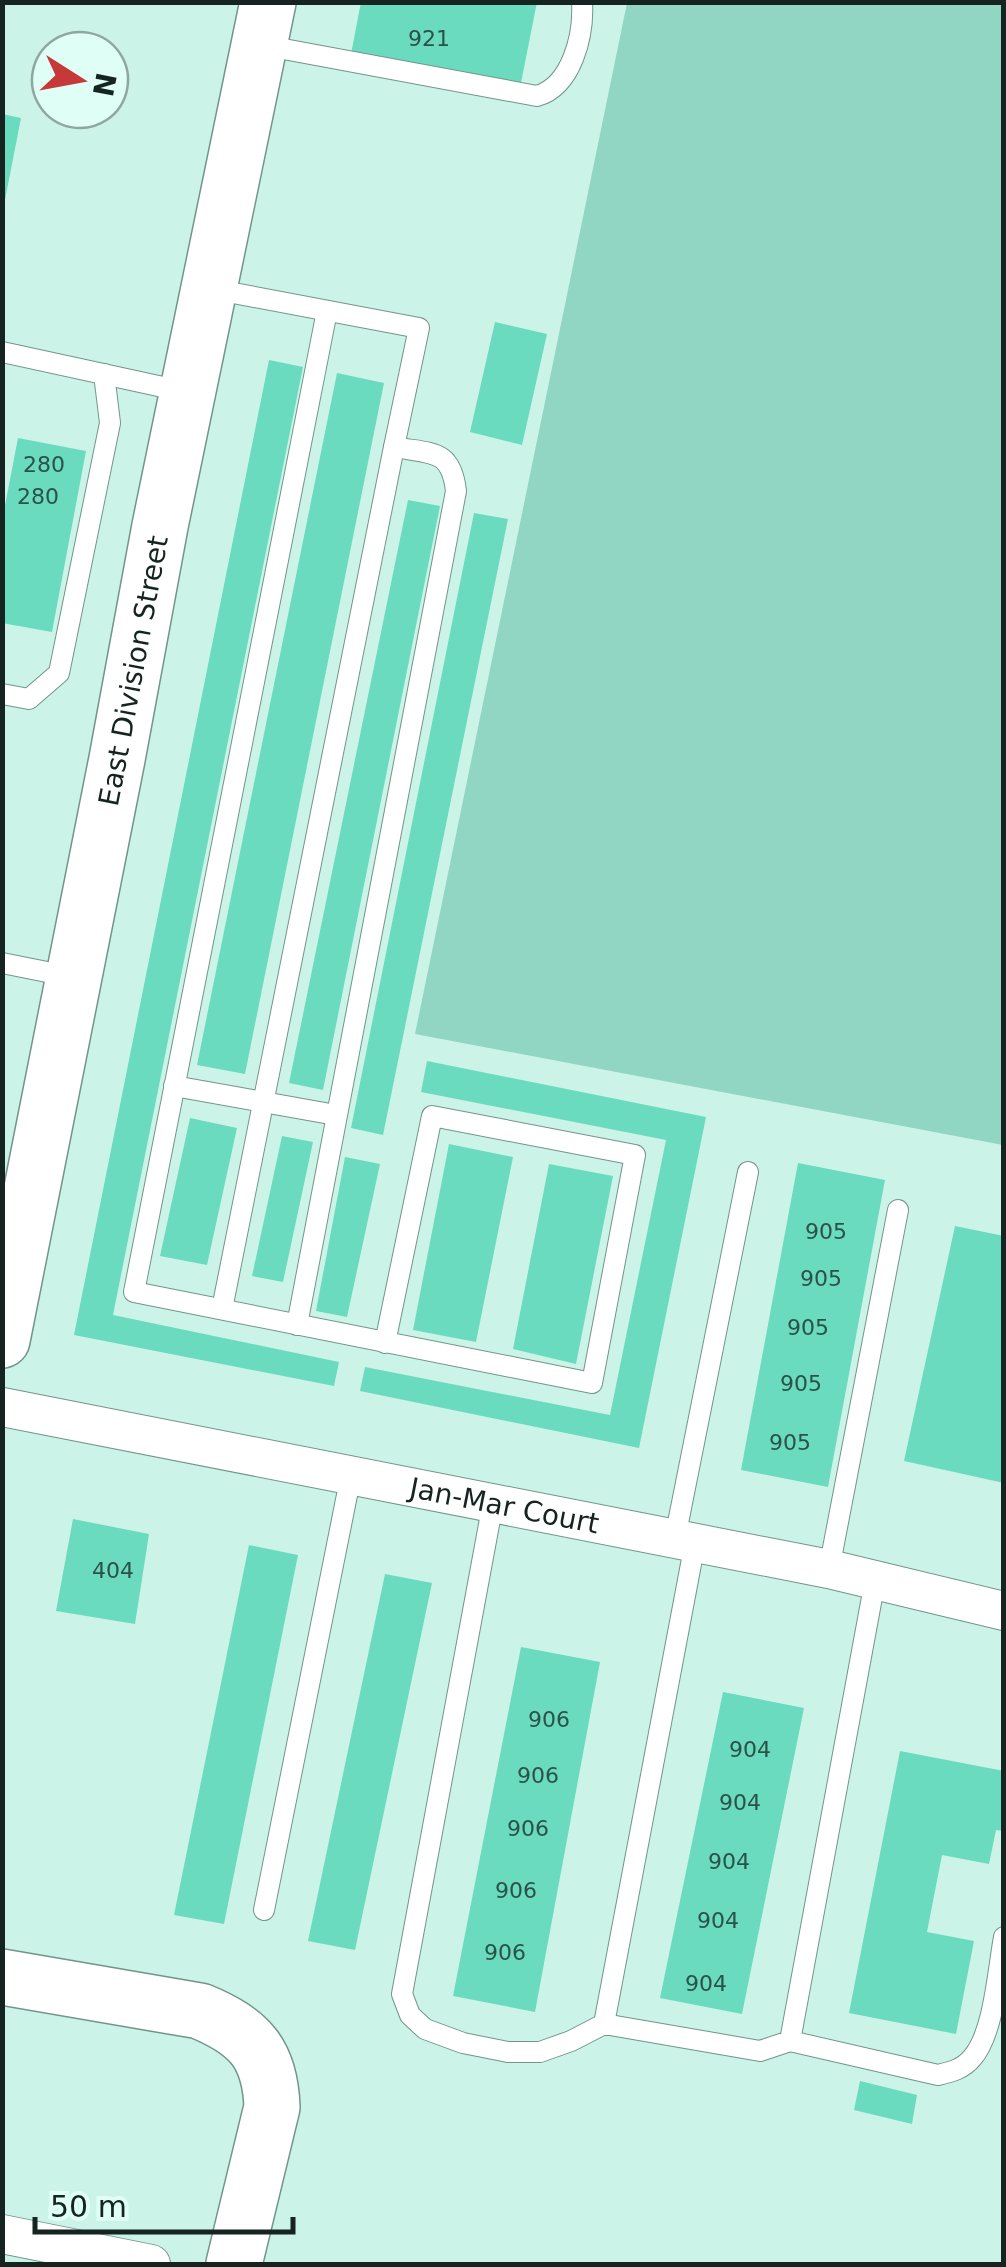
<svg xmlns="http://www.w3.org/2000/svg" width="1006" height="2267" viewBox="0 0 1006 2267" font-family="'DejaVu Sans',sans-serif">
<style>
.green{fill:#91d6c3}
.building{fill:#6bdbbf}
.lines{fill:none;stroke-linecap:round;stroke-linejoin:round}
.lane-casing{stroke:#71958a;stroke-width:22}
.street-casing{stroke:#71958a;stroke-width:40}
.secondary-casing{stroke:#71958a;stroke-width:58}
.lane{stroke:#fff;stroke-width:20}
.street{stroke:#fff;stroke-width:38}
.secondary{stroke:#fff;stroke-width:55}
.labels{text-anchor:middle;stroke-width:9;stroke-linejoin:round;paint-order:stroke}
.number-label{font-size:22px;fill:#2a5248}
.street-label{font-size:28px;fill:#152420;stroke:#dffef5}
</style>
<rect width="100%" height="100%" fill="#ccf3e7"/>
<path class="green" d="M627 3H1003V1145L415 1034Z"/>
<g class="building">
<path d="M361 2H537L520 88 351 54Z"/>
<path d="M2 114 21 118 4 205H2Z"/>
<path d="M495 322 547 334 522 445 470 432Z"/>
<path d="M269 360 303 367 113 1315 339 1362 334 1386 74 1335Z"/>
<path d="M337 373 384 383 245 1074 197 1065Z"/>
<path d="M18 438 86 451 52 632 2 623V521Z"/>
<path d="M408 500 440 506 323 1090 289 1083Z"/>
<path d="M474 513 508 519 383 1135 351 1128Z"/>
<path d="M427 1061 706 1117 639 1448 360 1391 365 1367 610 1415 666 1140 421 1092Z"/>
<path d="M190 1118 237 1128 207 1265 160 1256Z"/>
<path d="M282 1136 313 1142 283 1282 252 1276Z"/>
<path d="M449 1144 513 1157 476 1342 413 1330Z"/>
<path d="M345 1157 380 1164 347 1317 316 1311Z"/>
<path d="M798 1163 885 1180 828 1487 741 1470Z"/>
<path d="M549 1164 613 1176 576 1364 513 1349Z"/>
<path d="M955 1226 1004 1236V1483L904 1461Z"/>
<path d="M73 1519 149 1534 135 1624 56 1611Z"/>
<path d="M249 1545 298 1555 224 1924 174 1915Z"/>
<path d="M385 1574 432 1583 355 1950 308 1941Z"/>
<path d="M521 1647 600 1662 535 2012 453 1996Z"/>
<path d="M723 1692 804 1708 742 2014 660 1998Z"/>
<path d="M900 1751 1004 1771 1001 1806 1004 1807V1831L996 1830 989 1864 942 1855 927 1932 974 1941 956 2034 849 2013Z"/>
<path d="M860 2081 917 2095 912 2124 854 2110Z"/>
</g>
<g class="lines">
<g class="lane-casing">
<g id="lane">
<path d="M262 45 537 96C572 86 584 35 582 2"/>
<path d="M212 289 419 328 394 447C431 454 451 448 456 491L297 1325"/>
<path d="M327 311 134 1292 592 1383 635 1155 432 1116 385 1343"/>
<path d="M2 352 186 392"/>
<path d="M2 694 29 699 59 673 110 423 104 374"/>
<path d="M2 963 72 977"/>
<path d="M174 1086 336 1115"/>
<path d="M222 1309 394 447"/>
<path d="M493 1503 402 1994 410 2015 425 2029 463 2043 508 2052H540L571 2041 604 2024 760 2051 790 2041 875 1581"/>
<path d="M675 1538 748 1172"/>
<path d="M829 1569 898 1210"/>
<path d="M264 1910 351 1475"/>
<path d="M604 2024 695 1543"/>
<path d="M790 2041 938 2075C951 2072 963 2069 972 2058 994 2034 998 1969 1004 1937"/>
</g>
</g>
<g class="street-casing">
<g id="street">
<path id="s1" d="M2 1407 829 1569 1004 1611"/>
<path d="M2 2234 151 2264"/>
</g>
</g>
<g class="secondary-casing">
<g id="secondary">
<path id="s2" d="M2 1340 117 759 160 526 268 2"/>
<path d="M2 1977 200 2011C248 2031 270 2052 272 2107L234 2264"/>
</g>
</g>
<use href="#lane" class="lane"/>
<use href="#street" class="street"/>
<use href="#secondary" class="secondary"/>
</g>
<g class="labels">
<g class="number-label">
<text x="429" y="46">921</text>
<text x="44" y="472">280</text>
<text x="38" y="504">280</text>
<text x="826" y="1239">905</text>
<text x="821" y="1286">905</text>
<text x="808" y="1335">905</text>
<text x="801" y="1391">905</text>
<text x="790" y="1450">905</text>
<text x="113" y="1578">404</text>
<text x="549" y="1727">906</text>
<text x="750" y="1757">904</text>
<text x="538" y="1783">906</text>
<text x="740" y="1810">904</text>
<text x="528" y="1836">906</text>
<text x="729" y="1869">904</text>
<text x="516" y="1898">906</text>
<text x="718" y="1928">904</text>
<text x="505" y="1960">906</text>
<text x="706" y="1991">904</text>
</g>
<g class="street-label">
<text dy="10" stroke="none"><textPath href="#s2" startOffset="682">East Division Street</textPath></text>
<text dy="10" stroke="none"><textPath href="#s1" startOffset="512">Jan-Mar Court</textPath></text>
</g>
</g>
<rect width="1006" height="2267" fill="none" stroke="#152420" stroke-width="10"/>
<g transform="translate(80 80) rotate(101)"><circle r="48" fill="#dffef5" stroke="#8ea7a0" stroke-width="2.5"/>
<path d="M0-8L18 38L0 25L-18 38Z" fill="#c73839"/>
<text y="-15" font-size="28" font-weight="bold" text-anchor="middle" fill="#152420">N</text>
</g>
<path d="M35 2217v15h258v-15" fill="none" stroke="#152420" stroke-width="5"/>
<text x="50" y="2217" font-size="30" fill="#152420" stroke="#dffef5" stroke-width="8" paint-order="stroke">50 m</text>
</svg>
